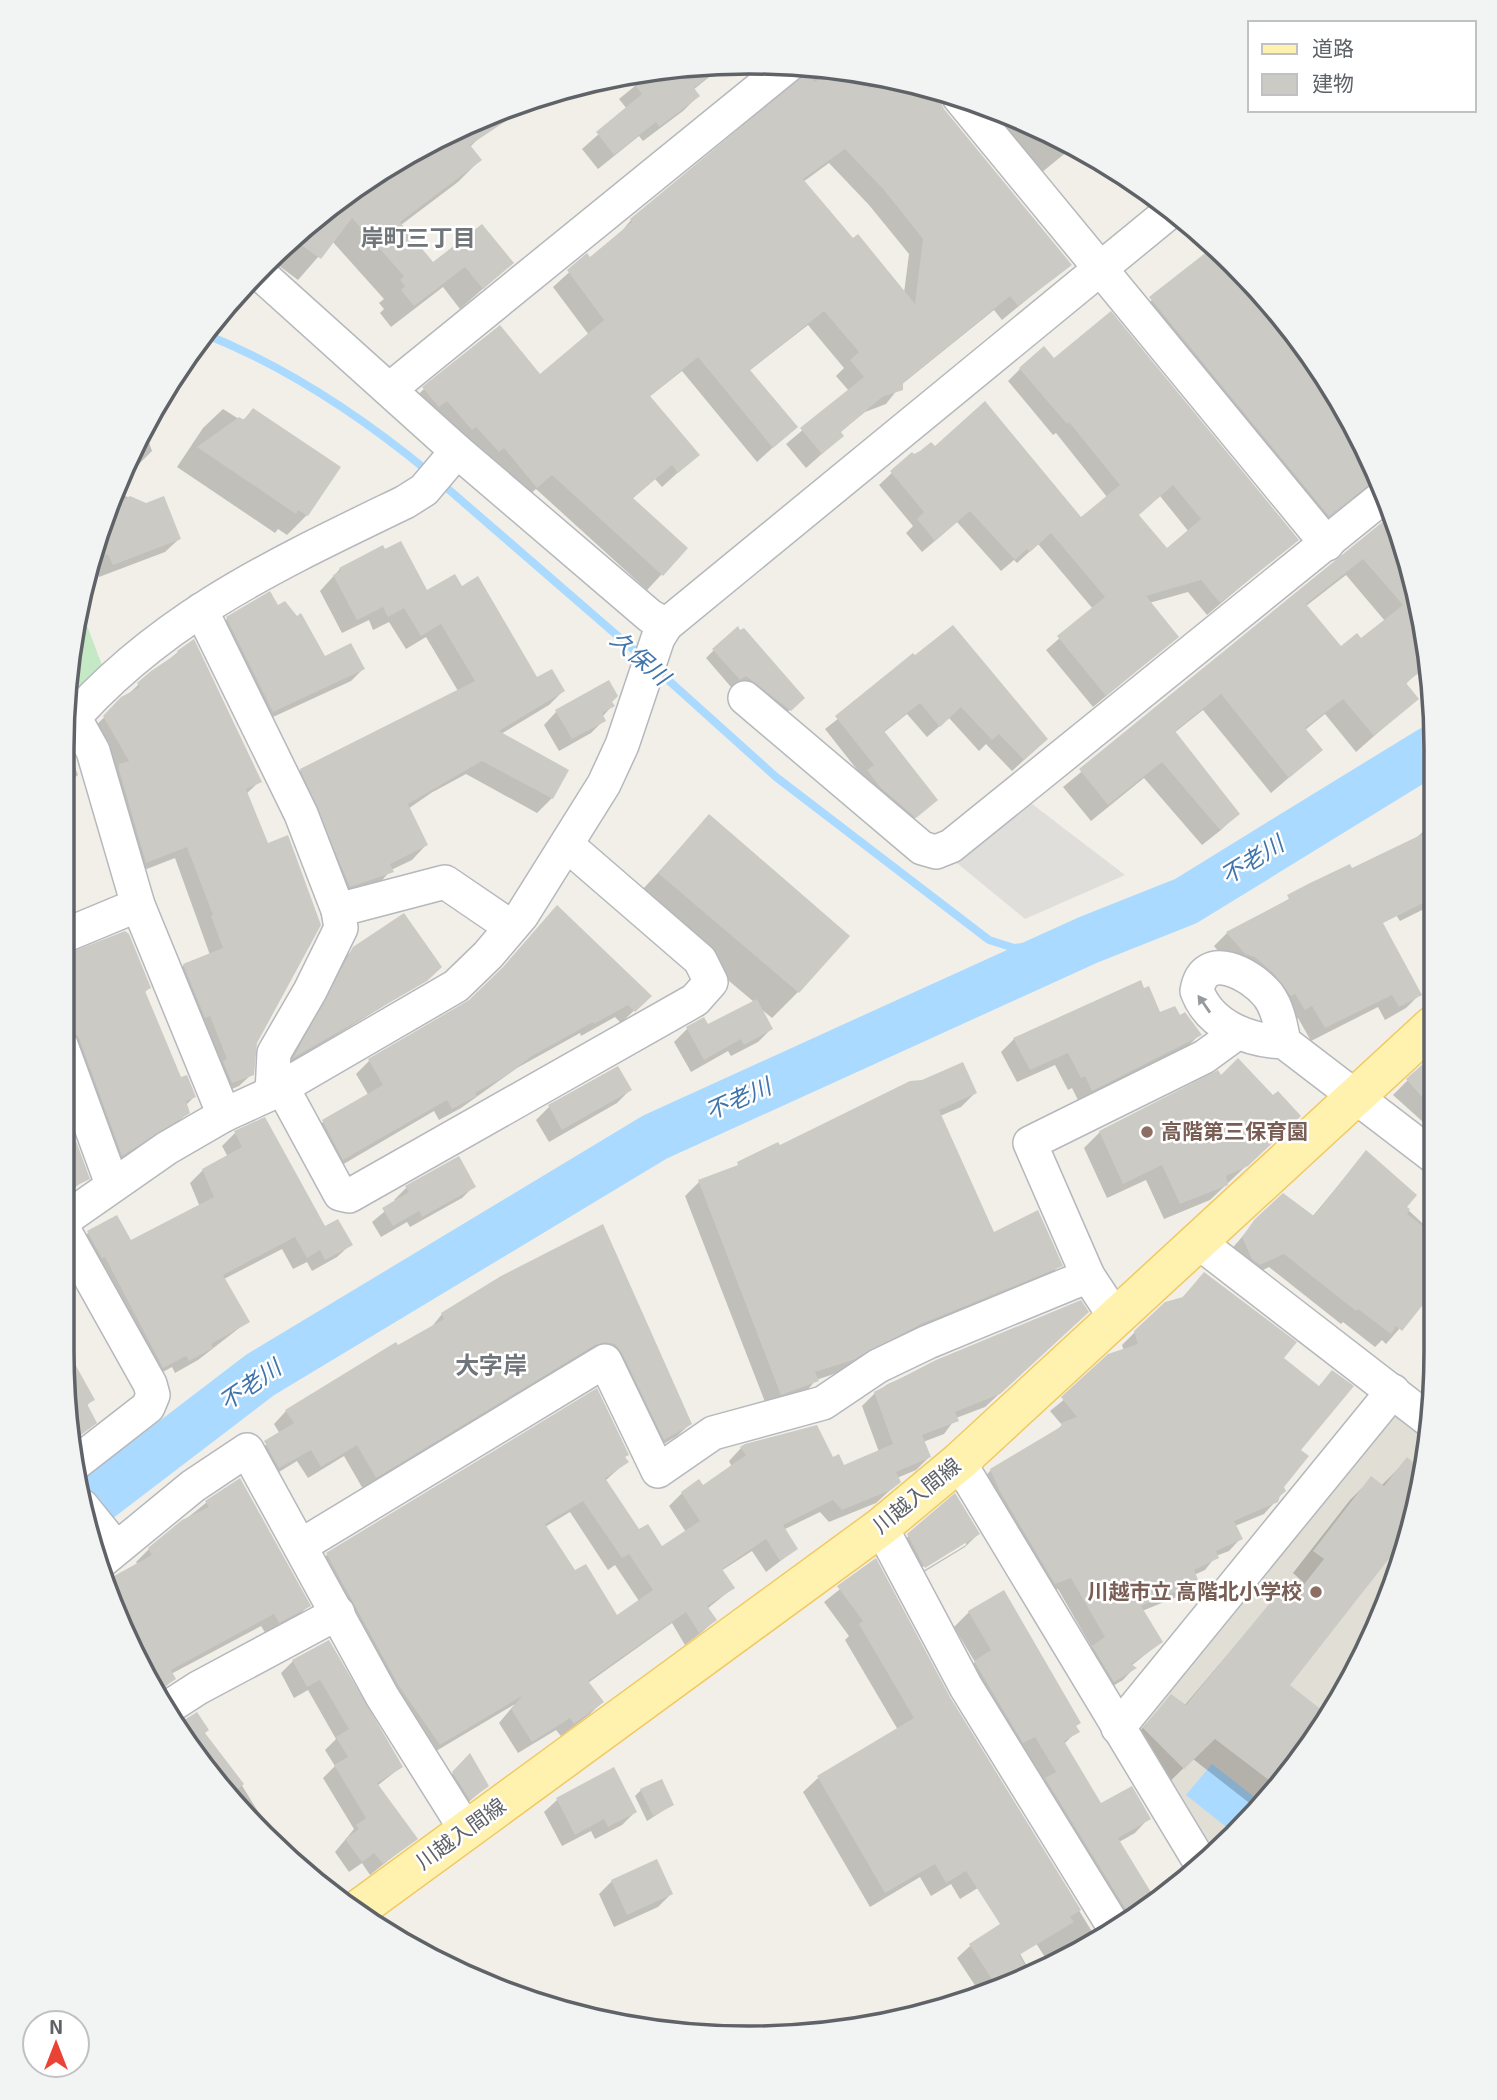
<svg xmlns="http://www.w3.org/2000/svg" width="1497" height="2100" viewBox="0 0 1497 2100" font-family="'Exo 2','Noto Sans JP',sans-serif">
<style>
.industrial{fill:#e0deda}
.education{fill:#e1ded6}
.green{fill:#c5e8c5}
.water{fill:#aadaff}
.shadow{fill:#0003;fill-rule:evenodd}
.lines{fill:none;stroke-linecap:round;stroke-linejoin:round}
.stream{stroke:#aadaff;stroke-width:8}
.river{stroke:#aadaff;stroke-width:49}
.building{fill:#cccac5;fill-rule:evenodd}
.minor-casing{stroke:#b5b8bc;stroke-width:36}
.major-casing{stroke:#f2c960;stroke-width:41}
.minor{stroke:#fff;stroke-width:33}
.major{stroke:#fff2af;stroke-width:38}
.oneway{fill:#979a9d}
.education-dot{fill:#8d6e63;stroke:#fff;stroke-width:2.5}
.labels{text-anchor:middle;stroke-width:5;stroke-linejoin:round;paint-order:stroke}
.education-label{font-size:21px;font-weight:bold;fill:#785e54;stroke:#fff;text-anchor:start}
.street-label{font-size:21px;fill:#5f6368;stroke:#fff}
.neighbourhood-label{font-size:23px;font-weight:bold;fill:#70757a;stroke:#fff}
.water-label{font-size:23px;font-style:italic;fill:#4174aa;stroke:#fff}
.quarter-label{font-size:24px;font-weight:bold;fill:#70757a;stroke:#fff}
.rim{fill:none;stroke:#5f6368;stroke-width:3.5}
</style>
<rect width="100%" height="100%" fill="#f1efe8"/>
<path class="industrial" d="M1023 797 1125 875 1025 919 952 859Z"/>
<path class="education" d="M1390 1411 1427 1440 1412 1529 1365 1655 1294 1770 1213 1856 1134 1730Z"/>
<path class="green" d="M78 602 105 673 64 717 75 614Z"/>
<path class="water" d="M1212 1764 1262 1803 1234 1833 1186 1795Z"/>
<g class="shadow">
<path d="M793 63 920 84 1070 264 1002 320 994 310 901 385 886 404 865 412 839 433 842 436 806 468 786 444 849 391 836 376 844 368 808 325 749 371 795 427 757 462 682 371 649 397 697 455 662 487 655 479 632 499 662 574 647 590 536 489 521 502 408 404 424 389 540 377 589 335 553 287 587 256 589 259 617 237 631 220 794 85ZM829 163 869 205 909 254 904 293 853 241 803 182Z"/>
<path d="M745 64 738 70 734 65Z"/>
<path d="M751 64H763L755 69Z"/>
<path d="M724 65 693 90 698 96 683 111 643 141 639 136 598 169 582 149 627 109 619 99 657 68Z"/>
<path d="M971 102 1052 132 1074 146 1041 173Z"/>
<path d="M471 123 481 136 470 147 480 160 458 182 401 225 433 265 512 263 460 309 443 287 391 327 380 313 384 309 379 303 384 299 332 241 298 280 270 259 295 232 405 154Z"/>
<path d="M1214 248 1265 295 1365 445 1379 482 1366 494 1353 498 1311 532 1133 316Z"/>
<path d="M1054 360 1296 540 1207 615 1188 592 1149 603 1177 637 1093 707 1046 650 1093 609 1038 544 1017 563 1014 560 1001 571 957 522 922 552 906 533 913 526 879 485 912 454 1081 519 1107 497 1056 433 1053 435 1008 381 1020 369ZM1160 496 1189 532 1167 551 1137 516Z"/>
<path d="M223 409 242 421 253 410 338 468 307 515 287 535 278 529 275 533 177 467 203 428Z"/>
<path d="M143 425 152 451 139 464 121 470Z"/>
<path d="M112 491 146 504 179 539 165 552 99 577 95 566 88 568Z"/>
<path d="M1392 515 1412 570 1429 652 1418 671 1405 685 1416 699 1356 752 1325 714 1305 730 1321 750 1271 793 1203 710 1174 733 1238 813 1221 830 1202 845 1144 778 1091 821 1063 787ZM1346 575 1385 621 1361 641 1341 648 1306 606Z"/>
<path d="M382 548 426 593 461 588 537 680 563 691 549 705 501 734 567 770 552 798 537 813 466 774 431 793 408 809 426 845 412 860 391 870 377 886 335 900 287 785 301 770 458 691 426 637 406 649 389 622 373 630 369 620 342 633 320 591 340 569Z"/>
<path d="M277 607 324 659 363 669 351 681 260 723 215 631 227 619Z"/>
<path d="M714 650 803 698 781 718 737 683 731 687 706 658Z"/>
<path d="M178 652 260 781 246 794 256 1043 252 1074 239 1086 220 1094 172 977 184 965 210 955 175 858 134 874 92 729 139 684Z"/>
<path d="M915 658 1034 751 1012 771 986 744 979 751 949 718 927 737 907 714 883 733 936 800 903 828 825 729Z"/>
<path d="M611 703 612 706 602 717 604 720 591 733 559 751 544 725 556 712Z"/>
<path d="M71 757 78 775 61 787V762Z"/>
<path d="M709 817 798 992 772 1018 760 1008 771 1029 758 1042 731 1056 728 1051 691 1072 674 1042 687 1029 704 1019 708 1026 754 1002 633 900Z"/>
<path d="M1431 824V913L1428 907 1400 921 1368 871 1413 841Z"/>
<path d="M1349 866 1420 994 1406 1008 1385 1020 1378 1007 1311 1041 1298 1018 1291 1022 1231 967 1214 946 1227 933Z"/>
<path d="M354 948 429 978 286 1066 343 960Z"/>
<path d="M61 956 149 988 144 993 180 1080 194 1097 186 1105 188 1112 175 1125 110 1167 61 1046Z"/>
<path d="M646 999 621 1023 615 1017 581 1036 580 1033 517 1068 461 1108 439 1120 434 1111 330 1172 310 1135 323 1122 369 1096 356 1074 369 1061Z"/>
<path d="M1179 1017 1199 1035 1187 1047 1079 1102 1072 1088 1068 1090 1055 1065 1017 1082 1001 1052 1014 1039Z"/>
<path d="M1432 1056 1433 1131 1393 1095Z"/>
<path d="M630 1090 617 1103 549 1142 536 1120 549 1107Z"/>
<path d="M975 1093 961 1107 940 1116 993 1234 1060 1265 1046 1279 905 1338 837 1373 816 1380 803 1395 767 1407 685 1196 699 1182 779 1148Z"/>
<path d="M61 1120 87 1178 61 1198Z"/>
<path d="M1283 1131 1210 1200 1164 1219 1146 1180 1107 1198 1084 1148 1100 1132Z"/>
<path d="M235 1133 324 1228 350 1245 337 1257 312 1271 307 1262 293 1269 282 1249 224 1279 247 1322 198 1360 175 1373 172 1367 150 1379 75 1245 88 1233 116 1217 130 1243 200 1207 190 1183 203 1170 228 1157 222 1146Z"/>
<path d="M1366 1152 1405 1207 1433 1233 1434 1313 1422 1303 1386 1344 1382 1340 1375 1347 1343 1322 1341 1324 1269 1267 1245 1279 1228 1253 1256 1221 1312 1217Z"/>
<path d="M474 1186 462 1198 410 1227 407 1222 381 1237 372 1222 396 1202 394 1200 406 1188Z"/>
<path d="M602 1226 690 1424 677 1436 652 1451 610 1365 363 1489 344 1456 308 1478 297 1461 266 1480 253 1455 280 1434 274 1424 286 1411 430 1329 442 1314Z"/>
<path d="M1204 1274 1282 1358 1299 1450 1276 1501 1264 1514 1235 1526 1241 1538 1229 1551 1216 1556 1205 1570 1194 1575 1197 1582 1184 1594 1142 1611 1161 1642 1131 1666 1134 1668 1123 1680 1101 1693 1081 1659 1092 1648 1058 1589 1042 1595 979 1483 991 1470 1054 1433 1062 1425 1050 1411 1124 1351 1122 1345 1135 1332 1181 1299Z"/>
<path d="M1080 1302 1074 1325 985 1407 956 1418 944 1434 923 1442 929 1457 916 1470 897 1478 899 1482 876 1503 829 1522 820 1512 783 1530 796 1549 766 1572 752 1551 721 1571 733 1588 707 1609 715 1620 702 1632 685 1645 672 1623 588 1683 602 1702 589 1715 561 1736 556 1730 518 1753 499 1723 515 1704 426 1757 314 1568 327 1555 596 1391 626 1462 605 1481 639 1532 662 1548 686 1532 669 1506 682 1493 702 1487 732 1467 729 1461 741 1448 832 1459 844 1467 879 1452 862 1406 875 1393 888 1384ZM570 1512 608 1570 615 1565 639 1601 617 1617 575 1573 545 1527Z"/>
<path d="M61 1339 93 1400 86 1406 94 1422 73 1441Z"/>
<path d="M1407 1460 1422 1472 1413 1524 1287 1686 1294 1770 1257 1809 1193 1759 1161 1790 1123 1750 1171 1696 1184 1706 1279 1594 1288 1601 1303 1582 1293 1573 1350 1500 1371 1479 1381 1486Z"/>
<path d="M955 1496 978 1534 965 1547 911 1580 895 1548ZM966 1541V1545L918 1574 916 1571Z"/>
<path d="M207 1502 308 1606 296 1618 266 1634 261 1626 171 1674 174 1679 155 1696 132 1655 105 1584 138 1565 136 1562 149 1549Z"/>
<path d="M875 1561 948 1698 1096 1938 1052 1968 994 1878 960 1899 951 1884 931 1896 920 1877 870 1907 803 1792 818 1778 898 1730 845 1640 849 1636 824 1602Z"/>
<path d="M1003 1592 1077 1731 1064 1744 1101 1806 1149 1818 1135 1833 1119 1842 1155 1899 1113 1927 960 1677 975 1662 954 1627 969 1612Z"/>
<path d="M328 1642 401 1767 377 1786 415 1839 370 1875 362 1863 349 1872 335 1852 354 1829 323 1778 335 1766 325 1750 336 1739 308 1690 294 1698 281 1673 293 1661Z"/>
<path d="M174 1728 204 1733 238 1779 280 1847 284 1844 300 1868 298 1870Z"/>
<path d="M457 1769 487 1786 457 1812 441 1786Z"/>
<path d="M641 1790 672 1805 647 1821 635 1796Z"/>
<path d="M557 1800 635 1812 622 1825 595 1839 591 1831 562 1846 544 1812Z"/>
<path d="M612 1881 671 1894 658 1907 614 1927 599 1894Z"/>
<path d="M1003 1924 1032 1975 980 1993 957 1958 970 1946Z"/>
</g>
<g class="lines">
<g class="stream">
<path d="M202 333C286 366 361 416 430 473"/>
<path d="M440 482 642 657"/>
<path d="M657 670 776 777 989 940 1014 948 1088 940"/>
</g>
<path class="river" d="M82 1511 260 1375 655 1137 1088 940 1186 901 1430 751"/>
</g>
<g class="building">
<path d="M723 65 694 88 700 96 659 127 656 122 614 155 596 132 642 94 633 83 653 69Z"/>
<path d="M831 69 858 73 870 88 883 77 935 88 944 109 1072 265 1018 306 1010 296 903 383V390L882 397 841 432 844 436 822 454 800 428 864 377 850 360 859 352 824 311 750 370 798 427 773 448 698 357 650 396 700 455 678 473 672 465 633 498 688 548 663 576 552 475 537 488 504 448 499 452 476 427 472 430 447 401 439 407 422 387 500 325 540 374 604 320 567 270 587 253 590 257 632 222 630 219 807 72 815 82ZM845 149 884 190 923 239 915 304 858 234 853 238 803 179Z"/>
<path d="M500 110 506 121 470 145 482 160 400 222 433 262 482 224 514 263 483 289 465 267 414 306 401 290 405 286 400 280 404 276 352 218 321 259 290 237 405 154Z"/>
<path d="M1213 247 1265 295 1365 445 1378 478 1329 516 1149 297Z"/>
<path d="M1111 311 1299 540 1220 603 1201 580 1146 596 1179 637 1106 696 1057 636 1105 597 1051 533 1030 552 1027 549 1015 560 970 511 935 541 917 519 924 512 890 471 912 452 914 454 920 451 931 442 935 446 985 401 1081 517 1120 485 1069 422 1067 424 1019 368 1044 346 1054 358ZM1173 485 1201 519 1167 548 1139 515Z"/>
<path d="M253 408 341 467 308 516 298 510 296 514 197 447 239 417 244 420Z"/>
<path d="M130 496 146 503 164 496 181 539 113 565 108 554 91 560 104 518 114 514 120 502Z"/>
<path d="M1391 515 1412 570 1430 658V664L1406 683 1419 699 1374 736 1343 699 1305 728 1323 750 1289 778 1221 694 1175 731 1240 814 1220 830 1162 762 1108 805 1079 769ZM1363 559 1403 605 1361 638 1357 633 1341 646 1306 604Z"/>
<path d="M401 541 427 590 455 574 462 586 478 576 537 677 552 669 565 691 499 731 569 770 553 799 482 761 408 804 428 845 390 864 394 872 350 887 300 769 475 681 441 624 421 636 404 608 388 617 383 607 357 620 333 575 341 571 339 568 383 545 385 549Z"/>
<path d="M270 591 278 605 285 601 297 616 301 613 325 656 351 643 365 669 273 712 226 617Z"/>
<path d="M953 625 1048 739 1024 760 999 734 992 740 961 707 940 727 920 703 884 731 938 800 916 818 880 787 867 770 874 765 835 716 913 653 915 655Z"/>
<path d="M738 626 740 630 744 628 805 698 791 711 746 676 740 680 712 649Z"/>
<path d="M194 639 262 782 246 789 268 843 288 835 321 925 257 1043 254 1075 232 1083 223 1061 227 1059 210 1016 205 1018 183 964 223 948 211 916 213 915 187 847 146 863 119 770V764L129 761 103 716 121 697 140 687 137 683 151 671 178 653 177 651Z"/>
<path d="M609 680 618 696 612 702 615 706 602 713 606 721 572 739 555 710Z"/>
<path d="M709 814 850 936 799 993 658 873Z"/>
<path d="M1431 830V899L1383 923 1422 995 1399 1007 1392 995 1325 1028 1312 1006 1305 1010 1295 994 1291 996 1274 974 1255 957 1245 954 1226 932 1289 899 1287 895 1310 883 1350 864 1352 868Z"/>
<path d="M557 905 652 996 635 1012 628 1005 594 1024 593 1022 532 1056 507 1075 475 1093 477 1096 452 1109 447 1100 343 1160 322 1120 383 1085 368 1059 469 1000 503 967Z"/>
<path d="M404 913 442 967 427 981 293 1058 353 947Z"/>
<path d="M125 931 129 934 151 988 145 991 181 1077 187 1075 196 1097 186 1101 190 1113 122 1156 79 1038 68 1027 61 1010V956Z"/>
<path d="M1141 980 1144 988 1149 986 1160 1012 1175 1006 1180 1015 1185 1012 1202 1035 1092 1091 1085 1076 1081 1078 1068 1053 1030 1070 1013 1038Z"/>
<path d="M757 999 773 1029 744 1045 741 1039 704 1060 686 1027 704 1017 708 1024Z"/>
<path d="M1432 1056 1433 1109 1406 1079Z"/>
<path d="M1238 1058 1273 1095 1278 1091 1301 1116 1248 1166 1226 1176 1228 1185 1180 1204 1162 1165 1123 1184 1099 1131 1218 1070 1221 1075Z"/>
<path d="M963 1062 977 1093 939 1110 994 1232 1038 1210 1063 1266 921 1324 853 1360 815 1372 819 1381 781 1395 698 1180 738 1165 737 1162 778 1142 780 1145 910 1081 922 1080Z"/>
<path d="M618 1066 632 1090 562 1130 548 1105Z"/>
<path d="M265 1117 325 1226 338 1219 353 1245 325 1260 320 1250 307 1258 295 1237 223 1275 250 1322 211 1344 213 1348 189 1361 186 1356 163 1368 105 1257 102 1258 87 1231 117 1215 131 1240 214 1197 202 1169 242 1147 234 1131Z"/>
<path d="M76 1141 90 1179 61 1193V1147Z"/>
<path d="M1366 1150 1417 1195 1407 1207 1410 1209 1407 1214 1433 1234 1434 1291 1402 1331 1396 1326 1391 1334 1358 1309 1356 1311 1284 1254 1260 1265 1252 1259 1242 1237 1255 1219 1283 1193 1314 1216Z"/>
<path d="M459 1156 476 1187 422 1217 419 1211 393 1226 382 1208 409 1192 405 1186Z"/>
<path d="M603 1224 692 1424 664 1440 622 1353 615 1344 604 1342 595 1345 376 1478 357 1445 321 1467 311 1450 279 1468 264 1441 294 1423 285 1410 396 1342 398 1345 444 1319 441 1313 501 1276Z"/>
<path d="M1204 1272 1297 1342 1284 1358 1319 1386 1332 1370 1354 1386 1301 1450 1309 1456 1284 1487 1286 1491 1280 1496 1278 1502 1234 1521 1243 1539 1216 1551 1219 1558 1194 1570 1199 1582 1141 1606 1163 1642 1131 1664 1137 1668 1114 1682 1092 1646 1105 1637 1071 1578 1055 1584 999 1490 990 1469 1062 1426 1061 1423 1077 1417 1061 1397 1108 1354 1138 1344 1134 1331 1165 1302 1183 1297Z"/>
<path d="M1081 1300 1089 1312 1000 1394 955 1412 959 1421 922 1435 931 1457 896 1472 901 1482 891 1490 842 1510 833 1500 783 1525 798 1549 780 1561 766 1539 722 1569 735 1588 707 1606 717 1620 699 1633 686 1612 588 1681 604 1702 574 1724 570 1718 532 1742 511 1709 522 1696 440 1745 399 1686 326 1553 597 1388 629 1455 625 1457 629 1462 605 1478 639 1529 648 1524 662 1546 700 1521 681 1492 699 1479 703 1485 746 1455 740 1447 745 1444 817 1425 833 1457 839 1454 844 1465 893 1444 874 1392 936 1360ZM583 1501 622 1558 629 1554 653 1590 617 1615 586 1564 575 1570 545 1524Z"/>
<path d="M61 1339 95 1400 87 1404 97 1423 73 1441Z"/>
<path d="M1407 1457 1422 1470 1413 1528 1290 1685 1328 1715 1294 1770 1278 1787 1215 1739 1184 1769 1143 1728 1171 1694 1186 1705 1279 1592 1291 1601 1324 1559 1313 1551 1371 1476 1384 1486Z"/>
<path d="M240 1478 311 1606 279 1623 274 1614 171 1670 176 1679 154 1693 136 1661 138 1660 120 1624 127 1620 105 1581 152 1555 148 1548 182 1520 209 1507 205 1501Z"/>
<path d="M955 1493 980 1534 925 1568 907 1534Z"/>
<path d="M876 1558 950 1697 1081 1910 1070 1917 1074 1922 1019 1955 1031 1975 997 1987 969 1944 1000 1924 966 1871 946 1883 935 1864 885 1893 817 1776 914 1718 859 1624 863 1621 837 1586Z"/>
<path d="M1004 1590 1081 1723 1076 1726 1080 1732 1064 1741 1101 1803 1132 1786 1151 1819 1118 1838 1155 1899 1130 1916 1045 1778 1056 1772 1035 1737 1023 1743 974 1661 991 1650 968 1611Z"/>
<path d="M329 1640 403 1767 377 1783 418 1839 383 1864 374 1853 362 1862 345 1839 359 1829 356 1825 366 1818 334 1765 348 1757 336 1737 349 1729 320 1680 307 1687 292 1660Z"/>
<path d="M197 1712 209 1730 205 1733 244 1784 231 1795 173 1727Z"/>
<path d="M470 1753 489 1786 470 1800 452 1772Z"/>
<path d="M614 1767 637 1812 608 1827 604 1819 575 1835 556 1798Z"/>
<path d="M662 1779 674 1805 653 1816 640 1789Z"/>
<path d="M657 1859 673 1894 627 1915 611 1880Z"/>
</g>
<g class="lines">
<g class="minor-casing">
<g id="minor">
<path d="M959 97 1327 544"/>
<path d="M258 272 457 451 650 616 666 625"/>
<path d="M390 389 791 63"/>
<path d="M201 610 301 814 338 910"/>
<path d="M745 698 922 848 936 852 951 846 1384 496"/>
<path d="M74 717 93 751 138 905 224 1115"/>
<path d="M63 730C158 618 277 564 405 502L424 490 457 451"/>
<path d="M61 937 138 905"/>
<path d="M1284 1042C1281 1027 1278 1008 1268 995 1251 974 1204 948 1197 991 1210 1026 1249 1041 1284 1042L1433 1156"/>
<path d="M61 1045 112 1184"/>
<path d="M282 1087 340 1194 349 1196 695 1000 711 982 700 960 567 845"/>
<path d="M272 1093 274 1053 310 991 341 928 338 910 445 882 511 927"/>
<path d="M61 1222 167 1148 224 1115 272 1093 456 986 488 955 522 915 604 784 622 745 658 638 666 625 1173 209"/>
<path d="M61 1225 150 1384 153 1395 148 1407 76 1463"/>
<path d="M1197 1241 1430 1421"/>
<path d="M1115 1317 1088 1276 1030 1143 1204 1057 1237 1033"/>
<path d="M959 1462 1203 1867"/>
<path d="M82 1506 116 1548"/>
<path d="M881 1527 966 1687 1114 1927"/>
<path d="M302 1545 605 1361 658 1471 713 1433 823 1403 878 1366 928 1342 1088 1276"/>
<path d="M98 1564 193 1486 247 1450 382 1696 466 1830"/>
<path d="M164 1710 198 1688 338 1613"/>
<path d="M1118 1728 1393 1391"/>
</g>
</g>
<g class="major-casing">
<path id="major" d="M356 1911 881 1527 959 1462 1432 1026"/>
</g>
<use href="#minor" class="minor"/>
<use href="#major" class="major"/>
</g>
<defs><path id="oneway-solid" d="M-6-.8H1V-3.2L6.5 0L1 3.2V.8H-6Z" transform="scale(1.75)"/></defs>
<use class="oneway" href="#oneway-solid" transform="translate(1204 1004) rotate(-125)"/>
<g class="education-dot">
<circle cx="1147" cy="1132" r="7"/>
<circle cx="1316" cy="1592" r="7"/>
</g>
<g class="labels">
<g class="education-label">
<text x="1161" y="1139">高階第三保育園</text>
<text x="1302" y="1599" text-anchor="end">川越市立 高階北小学校</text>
</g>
<g class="street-label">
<text transform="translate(917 1496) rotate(-39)" y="7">川越入間線</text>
<text transform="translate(461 1834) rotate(-36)" y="7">川越入間線</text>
</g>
<g class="neighbourhood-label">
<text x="418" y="246">岸町三丁目</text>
</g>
<g class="water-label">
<text transform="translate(640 658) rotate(41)" y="8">久保川</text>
<text transform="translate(1252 860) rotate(-32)" y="8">不老川</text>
<text transform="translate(738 1099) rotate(-24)" y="8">不老川</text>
<text transform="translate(250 1385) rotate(-35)" y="8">不老川</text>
</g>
<g class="quarter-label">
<text x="491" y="1374">大字岸</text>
</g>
</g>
<path d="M0 0H1497V2100H0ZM749 74H749A675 675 0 0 1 1424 749V1351A675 675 0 0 1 749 2026H749A675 675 0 0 1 74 1351V749A675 675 0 0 1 749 74Z" fill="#f2f3f3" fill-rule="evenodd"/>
<path class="rim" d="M749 74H749A675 675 0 0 1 1424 749V1351A675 675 0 0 1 749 2026H749A675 675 0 0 1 74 1351V749A675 675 0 0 1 749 74Z"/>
<rect x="1248" y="21" width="228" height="91" fill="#ffffff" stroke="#bfc1c3" stroke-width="2"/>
<rect x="1262" y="44" width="35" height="10" fill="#fff2af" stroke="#bfc1c3" stroke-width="2"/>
<text x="1312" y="56" font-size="21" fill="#5f6368">道路</text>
<rect x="1262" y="74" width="35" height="21" fill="#cccac5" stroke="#bfc1c3" stroke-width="2"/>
<text x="1312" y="91" font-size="21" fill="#5f6368">建物</text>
<g transform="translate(56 2044)"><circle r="33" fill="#ffffff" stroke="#bfc1c3" stroke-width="2"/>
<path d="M0-5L12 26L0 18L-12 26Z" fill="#ea4335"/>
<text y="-10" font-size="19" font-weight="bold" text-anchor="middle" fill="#5f6368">N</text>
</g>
</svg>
